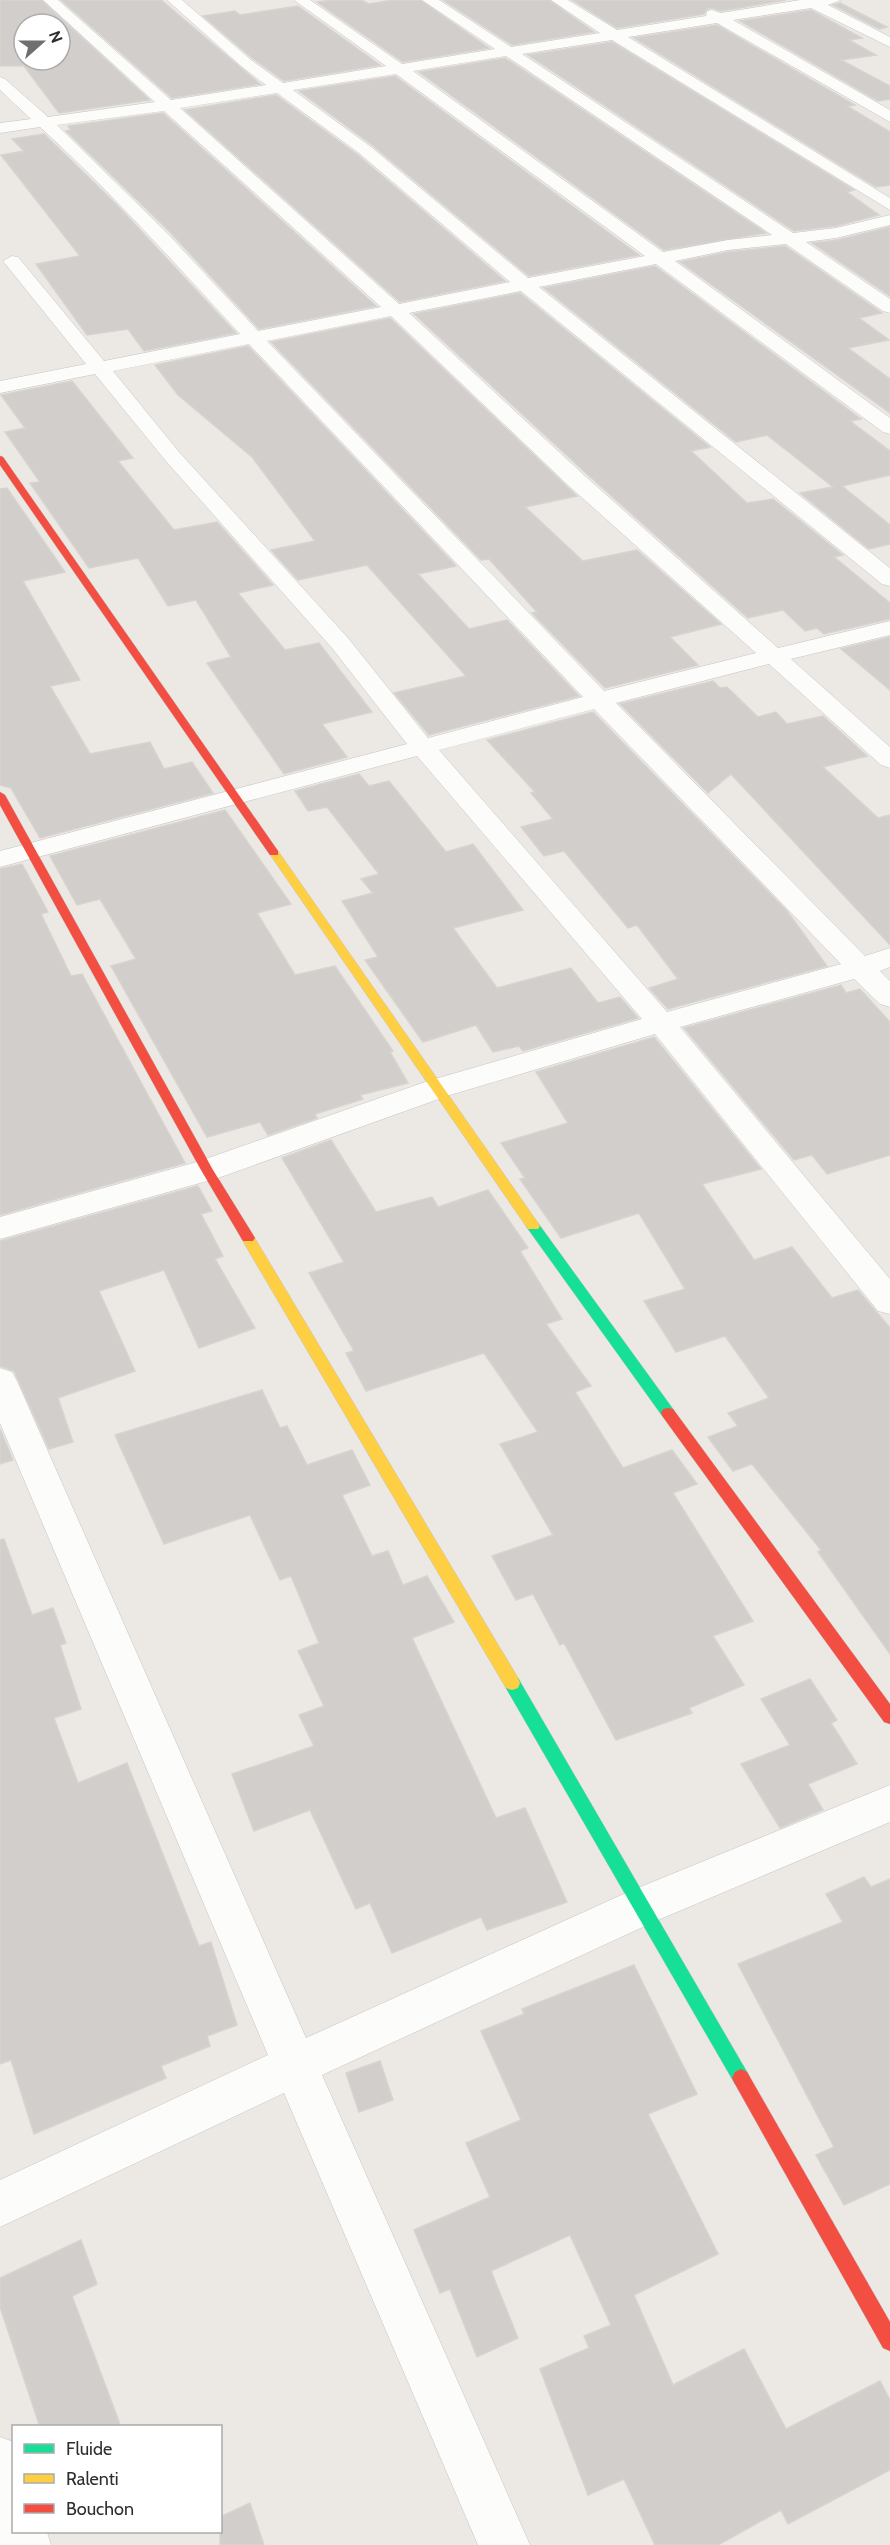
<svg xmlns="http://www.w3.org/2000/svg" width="890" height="2545" viewBox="0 0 890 2545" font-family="Cabin,sans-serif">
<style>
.building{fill:#d1cecb;stroke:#d7d4d0;stroke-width:1.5;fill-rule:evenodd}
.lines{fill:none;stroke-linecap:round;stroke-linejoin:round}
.street-casing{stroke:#c5c4c5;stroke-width:1}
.fast-casing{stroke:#c5c4c5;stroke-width:1}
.slow-casing{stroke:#c5c4c5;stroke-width:1}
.jam-casing{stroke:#c5c4c5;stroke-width:1}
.street{fill:#fcfcfb;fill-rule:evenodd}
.fast{fill:#16e098;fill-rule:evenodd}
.slow{fill:#ffcf43;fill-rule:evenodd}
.jam{fill:#f24e42;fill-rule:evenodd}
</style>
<rect width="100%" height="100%" fill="#ece8e4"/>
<g class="building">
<path d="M0 0H41L150 100 59 113 24 66H0ZM24 24H60V60H24Z"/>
<path d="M61 0H161L260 84 172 98Z"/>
<path d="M333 0H361L369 4 393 0H420L489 48 403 62 317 2Z"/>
<path d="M443 0H549L594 32 512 45Z"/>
<path d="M572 0H786L721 11 712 8 707 9 704 14 617 28Z"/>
<path d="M840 3 887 27 879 29 833 5Z"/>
<path d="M298 6 380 65 284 81 252 58 203 16 235 11 240 15Z"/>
<path d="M811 10 862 38 849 40 876 55 841 60 890 86V99L878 101 740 21Z"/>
<path d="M717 25 855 105 847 106 890 132V185L876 187 634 38Z"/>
<path d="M612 42 854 190 847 192 879 215 836 226 794 231 528 55Z"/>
<path d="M505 58 766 233 664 250 419 72Z"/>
<path d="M395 76 639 255 529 276 372 145 299 91Z"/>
<path d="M276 95 358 155 505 281 400 302 185 110Z"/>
<path d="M163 113 376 306 259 329 170 232 66 131 71 130 68 126Z"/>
<path d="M44 134 116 204 236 333 144 351 128 329 87 335 36 264 80 256 1 155 24 151 12 139Z"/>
<path d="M890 227V296L812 243 837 240Z"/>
<path d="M785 246 882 313 859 318 889 340 848 348 890 379V413L680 262 728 252Z"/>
<path d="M655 266 861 419 850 421 890 451V475L842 486 890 525V544L869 549 800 493 833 487 767 435 736 442 544 288Z"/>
<path d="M520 293 710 447 691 451 747 503 773 499 843 555 834 557 890 603V619L824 634 817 628 805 631 783 610 748 618 587 474 414 314Z"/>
<path d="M390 318 577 496 525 507 583 561 637 550 721 624 670 637 698 665 605 688 532 613 537 612 489 559 481 560 271 342Z"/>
<path d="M248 346 456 566 418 574 469 629 507 620 579 696 429 735 394 693 466 676 367 565 298 580 271 550 315 541 252 457 178 395 155 365Z"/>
<path d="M72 381 133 458 118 461 174 530 217 522 273 585 238 593 285 650 319 643 372 712 322 724 347 757 284 774 207 663 231 657 196 600 168 606 138 558 89 568 30 483 40 482 5 432 25 428 1 395Z"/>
<path d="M7 488 65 572 23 581 80 680 50 686 90 754 150 742 164 769 192 762 213 793 40 838 11 788 0 785V489Z"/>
<path d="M890 637V690L841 649Z"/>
<path d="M713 681 720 688 727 687 758 717 776 712 787 724 823 716 867 756 823 767 878 818 890 815V945L731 774 708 793 620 704Z"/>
<path d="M593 712 787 911 827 966 668 1009 649 988 678 979 637 925 628 928 564 851 544 856 521 827 553 819 531 793 535 792 487 740Z"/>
<path d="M359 774 369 786 389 781 446 852 473 844 523 910 453 928 497 988 571 968 598 1003 620 997 638 1018 523 1051 519 1046 493 1052 476 1025 423 1042 365 960 378 957 342 901 373 893 361 879 379 874 327 807 308 811 295 791Z"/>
<path d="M225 810 291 904 257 913 295 975 335 966 393 1051 390 1052 408 1083 360 1095 363 1099 315 1114 317 1118 268 1135 260 1122 207 1137 111 966 136 959 100 899 77 905 50 856Z"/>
<path d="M22 864 48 912 41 914 71 976 82 974 185 1163 0 1215V869Z"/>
<path d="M841 985 846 993 860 989 890 1022V1155L827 1174 812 1155 794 1160 684 1028Z"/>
<path d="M654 1037 761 1169 702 1184 754 1260 792 1247 832 1298 858 1290 890 1328V1654L818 1552 821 1550 752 1464 733 1471 708 1437 738 1426 728 1413 769 1398 725 1336 676 1352 644 1301 685 1289 639 1213 561 1238 520 1179 525 1178 501 1143 568 1123 536 1072Z"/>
<path d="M331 1140 376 1212 432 1197 438 1207 488 1190 528 1248 520 1251 562 1319 546 1324 591 1386 575 1392 623 1468 672 1450 697 1484 673 1493 753 1621 713 1636 744 1685 689 1708 692 1713 616 1740 564 1643 560 1645 533 1594 516 1600 492 1556 553 1535 500 1444 538 1432 484 1353 366 1391 346 1353 354 1351 309 1273 344 1262 282 1158Z"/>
<path d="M198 1186 212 1211 201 1214 223 1256 215 1259 255 1328 199 1348 164 1270 99 1291 135 1371 58 1398 73 1442 49 1449 14 1371 0 1366V1241Z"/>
<path d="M262 1390 280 1428 287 1426 307 1465 352 1450 370 1485 342 1495 372 1556 388 1551 403 1585 427 1576 454 1622 412 1638 496 1818 525 1808 567 1902 487 1930 481 1917 392 1953 370 1903 356 1909 310 1810 254 1831 232 1774 314 1746 299 1715 324 1706 298 1651 319 1643 291 1576 280 1580 250 1515 164 1544 115 1435Z"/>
<path d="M0 1429 13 1460 0 1464Z"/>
<path d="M4 1539 32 1615 53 1608 66 1643 60 1645 81 1709 54 1718 78 1783 127 1763 199 1946 211 1942 237 2025 207 2036 210 2046 161 2066 166 2078 34 2134 11 2060 0 2064V1540Z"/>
<path d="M810 1679 837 1720 831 1723 857 1764 808 1784 823 1810 780 1828 741 1764 790 1745 761 1699Z"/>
<path d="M864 1877 871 1887 890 1879V2184L844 2205 816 2155 834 2147 738 1964 843 1922 826 1894Z"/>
<path d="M634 1965 697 2094 648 2114 718 2254 634 2295 673 2385 744 2349 786 2429 880 2381 890 2400V2470L788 2524 781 2510 718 2545H655L624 2479 588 2495 540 2369 589 2348 584 2336 611 2325 570 2235 491 2271 518 2338 477 2357 450 2289 440 2293 414 2230 490 2197 466 2143 521 2120 481 2031 524 2014 522 2009Z"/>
<path d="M380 2061 393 2100 359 2112 346 2073Z"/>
<path d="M81 2240 97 2284 72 2296 121 2427H40L0 2307V2278Z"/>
<path d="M250 2503 264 2545H220V2517Z"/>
</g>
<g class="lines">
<g class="street-casing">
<g id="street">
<path d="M43 0H58L171 100 266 85 241 66 167 0H182L251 60 283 83 386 66 294 0H310L402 64 495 49 422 0H439L511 47 600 33 551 0H568L617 30 706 16 707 11 712 10 721 13 800 0H841L828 5 890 37V47L811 8 733 20 890 110V122L717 23 628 37 890 198V210L612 40 522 54 793 233 836 228 890 215V225L836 238 806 242 890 299V313L883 311 786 244 728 250 675 261 890 418V434L883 432 656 264 539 287 890 568V586L882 584 521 291 409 313 585 476 778 648 890 621V635L791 659 890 747V768L881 765 769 664 616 703 865 956 890 948V967L880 971 890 981V1007L880 1004 854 979 680 1027 890 1279V1314L878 1311 655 1034 450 1095 218 1178 0 1239V1217L197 1162 428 1081 642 1019 417 756 0 867V851L407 744 332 648 165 460 95 374 0 393V381L86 364 3 261 12 256 18 257 104 361 240 334C175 263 111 192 40 127L0 133V123L31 119 0 90V77L5 79 48 117 155 102ZM506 56 772 235 728 240 663 252 413 71ZM396 74 645 256 528 278 371 147 293 90ZM277 93 359 153 510 282 399 304 180 108ZM164 111 381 307 258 331 168 234 57 125ZM391 316 569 486 756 653 604 691 267 341ZM249 344 583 697 428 738 348 638 179 452 113 371ZM594 709 841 964 667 1012 439 750Z"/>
<path d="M0 1368 12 1372 17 1381 306 2038 628 1892 890 1785V1822L658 1920 322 2075 530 2545H478L284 2093 0 2227V2180L268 2055 0 1423Z"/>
<path d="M0 2437 14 2442V2532H47L51 2545H0Z"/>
</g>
</g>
<g class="fast-casing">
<g id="fast">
<path d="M533 1221 538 1223 673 1409 675 1413 673 1417H663L528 1229 526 1226Z"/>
<path d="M512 1676 518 1678 747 2072 750 2078 747 2084 741 2087 735 2084 506 1688 504 1683 506 1678Z"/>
</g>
</g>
<g class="slow-casing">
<g id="slow">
<path d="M274 850 278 851 538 1223 540 1226 538 1229H528L269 853Z"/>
<path d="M248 1233 253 1235 518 1678 520 1683 518 1688 512 1690 506 1688 241 1238Z"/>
</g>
</g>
<g class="jam-casing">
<g id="jam">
<path d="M0 456 3 457 278 851V855H270L0 465Z"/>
<path d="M0 792 5 795 213 1170 255 1238 253 1241H243L201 1170 0 805Z"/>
<path d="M668 1408 673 1409 890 1704V1724L884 1722 663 1417 661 1413 663 1409Z"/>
<path d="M741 2069 747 2072 890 2322V2351L883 2348 735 2084 732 2078 735 2072Z"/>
</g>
</g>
<use href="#street" class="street"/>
<use href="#fast" class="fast"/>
<use href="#slow" class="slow"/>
<use href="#jam" class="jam"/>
</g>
<rect x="12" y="2425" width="210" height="108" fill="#ffffff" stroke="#ababab" stroke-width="1.5"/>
<rect x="24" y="2444" width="30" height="9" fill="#16e098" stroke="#ababab" stroke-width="1.5"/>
<text x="66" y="2455" font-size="18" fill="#2e2e2e">Fluide</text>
<rect x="24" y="2474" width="30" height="9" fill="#ffcf43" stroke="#ababab" stroke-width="1.5"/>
<text x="66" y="2485" font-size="18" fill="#2e2e2e">Ralenti</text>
<rect x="24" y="2504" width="30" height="9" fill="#f24e42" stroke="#ababab" stroke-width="1.5"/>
<text x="66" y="2515" font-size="18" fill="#2e2e2e">Bouchon</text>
<g transform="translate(42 42) rotate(69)"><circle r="28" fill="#ffffff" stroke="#ababab" stroke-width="1.5"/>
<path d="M0-4.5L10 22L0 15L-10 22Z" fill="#706f6e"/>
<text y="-9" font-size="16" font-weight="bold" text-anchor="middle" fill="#2e2e2e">N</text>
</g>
</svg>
